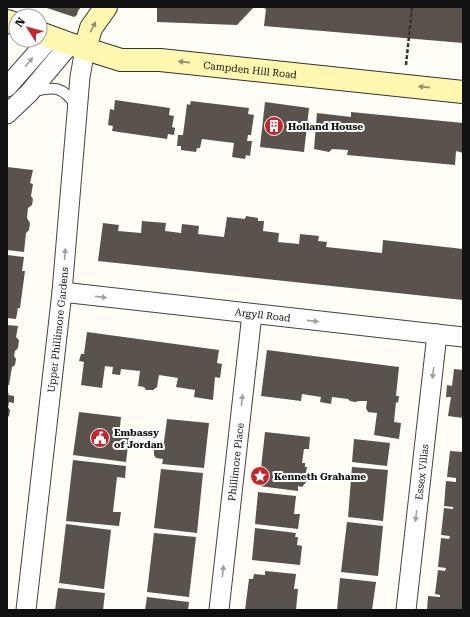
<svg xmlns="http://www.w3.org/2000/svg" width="470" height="617" viewBox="0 0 470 617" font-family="'Roboto Serif',serif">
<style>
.building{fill:#5a524d}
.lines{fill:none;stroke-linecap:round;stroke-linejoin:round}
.lane-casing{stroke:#444;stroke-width:12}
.street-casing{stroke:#444;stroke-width:21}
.secondary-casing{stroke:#333;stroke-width:24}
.path{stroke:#333;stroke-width:2.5;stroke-dasharray:4 2;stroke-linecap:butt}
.lane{stroke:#fff;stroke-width:10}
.street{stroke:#fff;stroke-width:19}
.secondary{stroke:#fff6b0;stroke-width:22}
.oneway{fill:#948f68}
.oneway2{fill:#a0a0a0}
.labels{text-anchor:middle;stroke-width:4;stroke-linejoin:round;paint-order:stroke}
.street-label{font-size:10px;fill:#111;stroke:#fff}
.poi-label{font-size:10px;font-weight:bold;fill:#111;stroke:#fff;text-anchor:start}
</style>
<rect width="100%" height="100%" fill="#fffdf5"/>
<g class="building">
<path d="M44 7H81L78 11 77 15 74 17Z"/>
<path d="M157 7H254L237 25 157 22Z"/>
<path d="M262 7H463V43L264 26 266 9Z"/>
<path d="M115 100 170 108 169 115 174 116 172 127 175 128 174 135 168 134 167 139 112 131 113 126 108 125 110 109 114 110Z"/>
<path d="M191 101 249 108 248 114 254 115 251 135H248L247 141H252L250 156 246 155 245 159 232 157 234 143 202 139 200 148H197L196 152 181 150V146H177L178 135H183L187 104 190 105Z"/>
<path d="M265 102 309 108 304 152 260 147Z"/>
<path d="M351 112 463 123V153L456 151 455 165 347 155 348 150 332 149 329 152 314 149 317 113 351 117Z"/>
<path d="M7 167 33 170 30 183 33 184 31 196 33 199 32 205 28 208 27 218 30 223 29 230 26 233 24 252 7 250Z"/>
<path d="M246 216 258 218V221H264L263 231 279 233 278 242 299 244 300 234 319 236 318 241 327 242 326 247 382 253 383 240 463 249V300L98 261 103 223 119 225 118 231 141 233 142 221 166 223 165 231 181 233 182 224 199 226 198 234 224 237 227 217 245 219Z"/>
<path d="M7 255 24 257 22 271H25L20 308H18L16 319 7 318Z"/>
<path d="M7 325 18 326 16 337 19 340 18 348 15 351 14 356 16 359 15 365 12 367 9 385H7Z"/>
<path d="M87 332 219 350 217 363 222 364 220 378 215 377 213 400 194 397 195 390 176 387 178 378 159 375 157 387 153 390H146L144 387 138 386 140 371 121 369 120 375 112 374 113 367 105 366 102 388 81 385 84 362 79 361 81 354H84Z"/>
<path d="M267 350 399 367 396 396H399L398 403 396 402 394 422 401 423 399 439 374 435 377 413 368 412 366 408 367 401H359L355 402 350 401 348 399 332 397 331 404 320 402 321 397 302 394 301 401 261 396Z"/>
<path d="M454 369 463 370V418L448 416 451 397H446L447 385 452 386Z"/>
<path d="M7 393H9L8 395 14 396V403L9 402 8 407 10 410 9 416 7 418Z"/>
<path d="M79 412 121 417 119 437 129 438 126 462 73 455Z"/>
<path d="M167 419 209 423 204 468 162 464 163 459 156 458 154 455V450L157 448 163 449Z"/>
<path d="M265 432 310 437 309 449H304L302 463H305V467H307L306 473 303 474V477L306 479 307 481 302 487 298 486V491L259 486Z"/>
<path d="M354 439 390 443 387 466 352 462Z"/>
<path d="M450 451 463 452V588L462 601H463V610H427L428 596 440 597V595L435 594 438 570 445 571 446 568 438 567 441 538 449 539 450 536 441 535 444 508 453 509V507L444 506 446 481 456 482V478L447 477Z"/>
<path d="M73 460 126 466 125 478 117 477 113 512H121L119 526 66 521Z"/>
<path d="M352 467 388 470 383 521 348 517Z"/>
<path d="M161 469 203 473 197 533 154 528Z"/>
<path d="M258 492 296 496 294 514H300L298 529 255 524Z"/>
<path d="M347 522 383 526 378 576 341 572Z"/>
<path d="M66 524 111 530 104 589 59 583Z"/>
<path d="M255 528 296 533 295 537H298L297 545 302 546 300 565 252 560Z"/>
<path d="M154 533 196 537 189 597 147 592Z"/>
<path d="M265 571 296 574 294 589H298L296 610H245L249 579H253L254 574 265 575Z"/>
<path d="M340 578 376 582 372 610H337Z"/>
<path d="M58 588 105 593 103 610H55Z"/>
<path d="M147 597 189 602 188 610H145Z"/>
</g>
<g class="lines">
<g class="lane-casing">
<path id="lane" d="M32 92C54 86 63 86 76 106"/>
</g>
<g class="street-casing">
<g id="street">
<path d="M7 87 51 37"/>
<path d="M7 114 29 93 70 44"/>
<path id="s1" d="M62 292 463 337"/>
<path id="s2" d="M26 610 62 292 80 77 85 49"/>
<path id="s3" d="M219 610 252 314"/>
<path id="s4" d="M406 610 437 334"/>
</g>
</g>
<g class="secondary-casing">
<g id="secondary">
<path d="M7 21 16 24"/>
<path id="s5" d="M40 33 70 44 121 60H160L463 92"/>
<path d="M85 49 91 28 106 7"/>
</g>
</g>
<path class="path" d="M406 65 412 7"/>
<use href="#lane" class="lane"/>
<use href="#street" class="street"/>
<use href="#secondary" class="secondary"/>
</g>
<defs><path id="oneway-solid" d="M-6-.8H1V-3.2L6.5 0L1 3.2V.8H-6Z"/></defs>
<g class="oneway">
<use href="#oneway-solid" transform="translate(93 27) rotate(-63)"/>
<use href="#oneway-solid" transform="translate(184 62) rotate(-174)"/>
<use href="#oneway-solid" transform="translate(424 87) rotate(-174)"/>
</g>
<g class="oneway2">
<use href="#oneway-solid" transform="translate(29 62) rotate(-49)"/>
<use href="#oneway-solid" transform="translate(65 254) rotate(-85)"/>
<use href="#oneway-solid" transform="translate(101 297) rotate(7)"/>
<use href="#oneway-solid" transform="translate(313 321) rotate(6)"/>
<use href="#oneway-solid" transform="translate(433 373) rotate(97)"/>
<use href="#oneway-solid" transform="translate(242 400) rotate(-84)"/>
<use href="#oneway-solid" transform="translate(416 516) rotate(97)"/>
<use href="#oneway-solid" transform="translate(223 571) rotate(-84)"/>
</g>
<defs>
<g id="building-disc" transform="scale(1)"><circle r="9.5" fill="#c4262e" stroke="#fff"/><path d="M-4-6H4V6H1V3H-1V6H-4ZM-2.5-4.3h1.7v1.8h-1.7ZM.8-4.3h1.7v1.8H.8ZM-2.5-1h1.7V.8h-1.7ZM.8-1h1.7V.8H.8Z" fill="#fff"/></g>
<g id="civic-disc" transform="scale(1)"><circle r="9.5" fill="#c4262e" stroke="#fff"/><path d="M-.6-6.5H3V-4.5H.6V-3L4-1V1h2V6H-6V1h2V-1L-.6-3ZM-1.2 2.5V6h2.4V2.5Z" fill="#fff"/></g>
<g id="sight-disc" transform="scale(1)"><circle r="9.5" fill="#c4262e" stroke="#fff"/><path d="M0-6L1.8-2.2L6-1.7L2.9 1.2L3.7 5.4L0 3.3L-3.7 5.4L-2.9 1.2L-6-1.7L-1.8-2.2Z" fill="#fff"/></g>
</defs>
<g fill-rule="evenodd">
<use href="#building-disc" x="274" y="126"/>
<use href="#civic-disc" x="100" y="438"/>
<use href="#sight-disc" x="260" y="476"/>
</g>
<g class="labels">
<g class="street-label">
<text dy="4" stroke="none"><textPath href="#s5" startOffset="215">Campden Hill Road</textPath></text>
<text dy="4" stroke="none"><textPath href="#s1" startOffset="202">Argyll Road</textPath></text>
<text dy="4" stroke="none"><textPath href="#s2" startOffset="282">Upper Phillimore Gardens</textPath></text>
<text dy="4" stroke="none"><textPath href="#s3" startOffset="149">Phillimore Place</textPath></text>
<text dy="4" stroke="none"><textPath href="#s4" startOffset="139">Essex Villas</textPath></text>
</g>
<g class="poi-label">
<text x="288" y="130">Holland House</text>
<text x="114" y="436">Embassy<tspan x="114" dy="12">of Jordan</tspan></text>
<text x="274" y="480">Kenneth Grahame</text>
</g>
</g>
<rect width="470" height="617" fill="none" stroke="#111111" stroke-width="16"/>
<g transform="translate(28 28) rotate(306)"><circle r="19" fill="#ffffff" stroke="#a0a0a0"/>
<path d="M0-3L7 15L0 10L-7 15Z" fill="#c4262e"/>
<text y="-6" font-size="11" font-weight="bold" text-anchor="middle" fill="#111111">N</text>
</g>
</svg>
